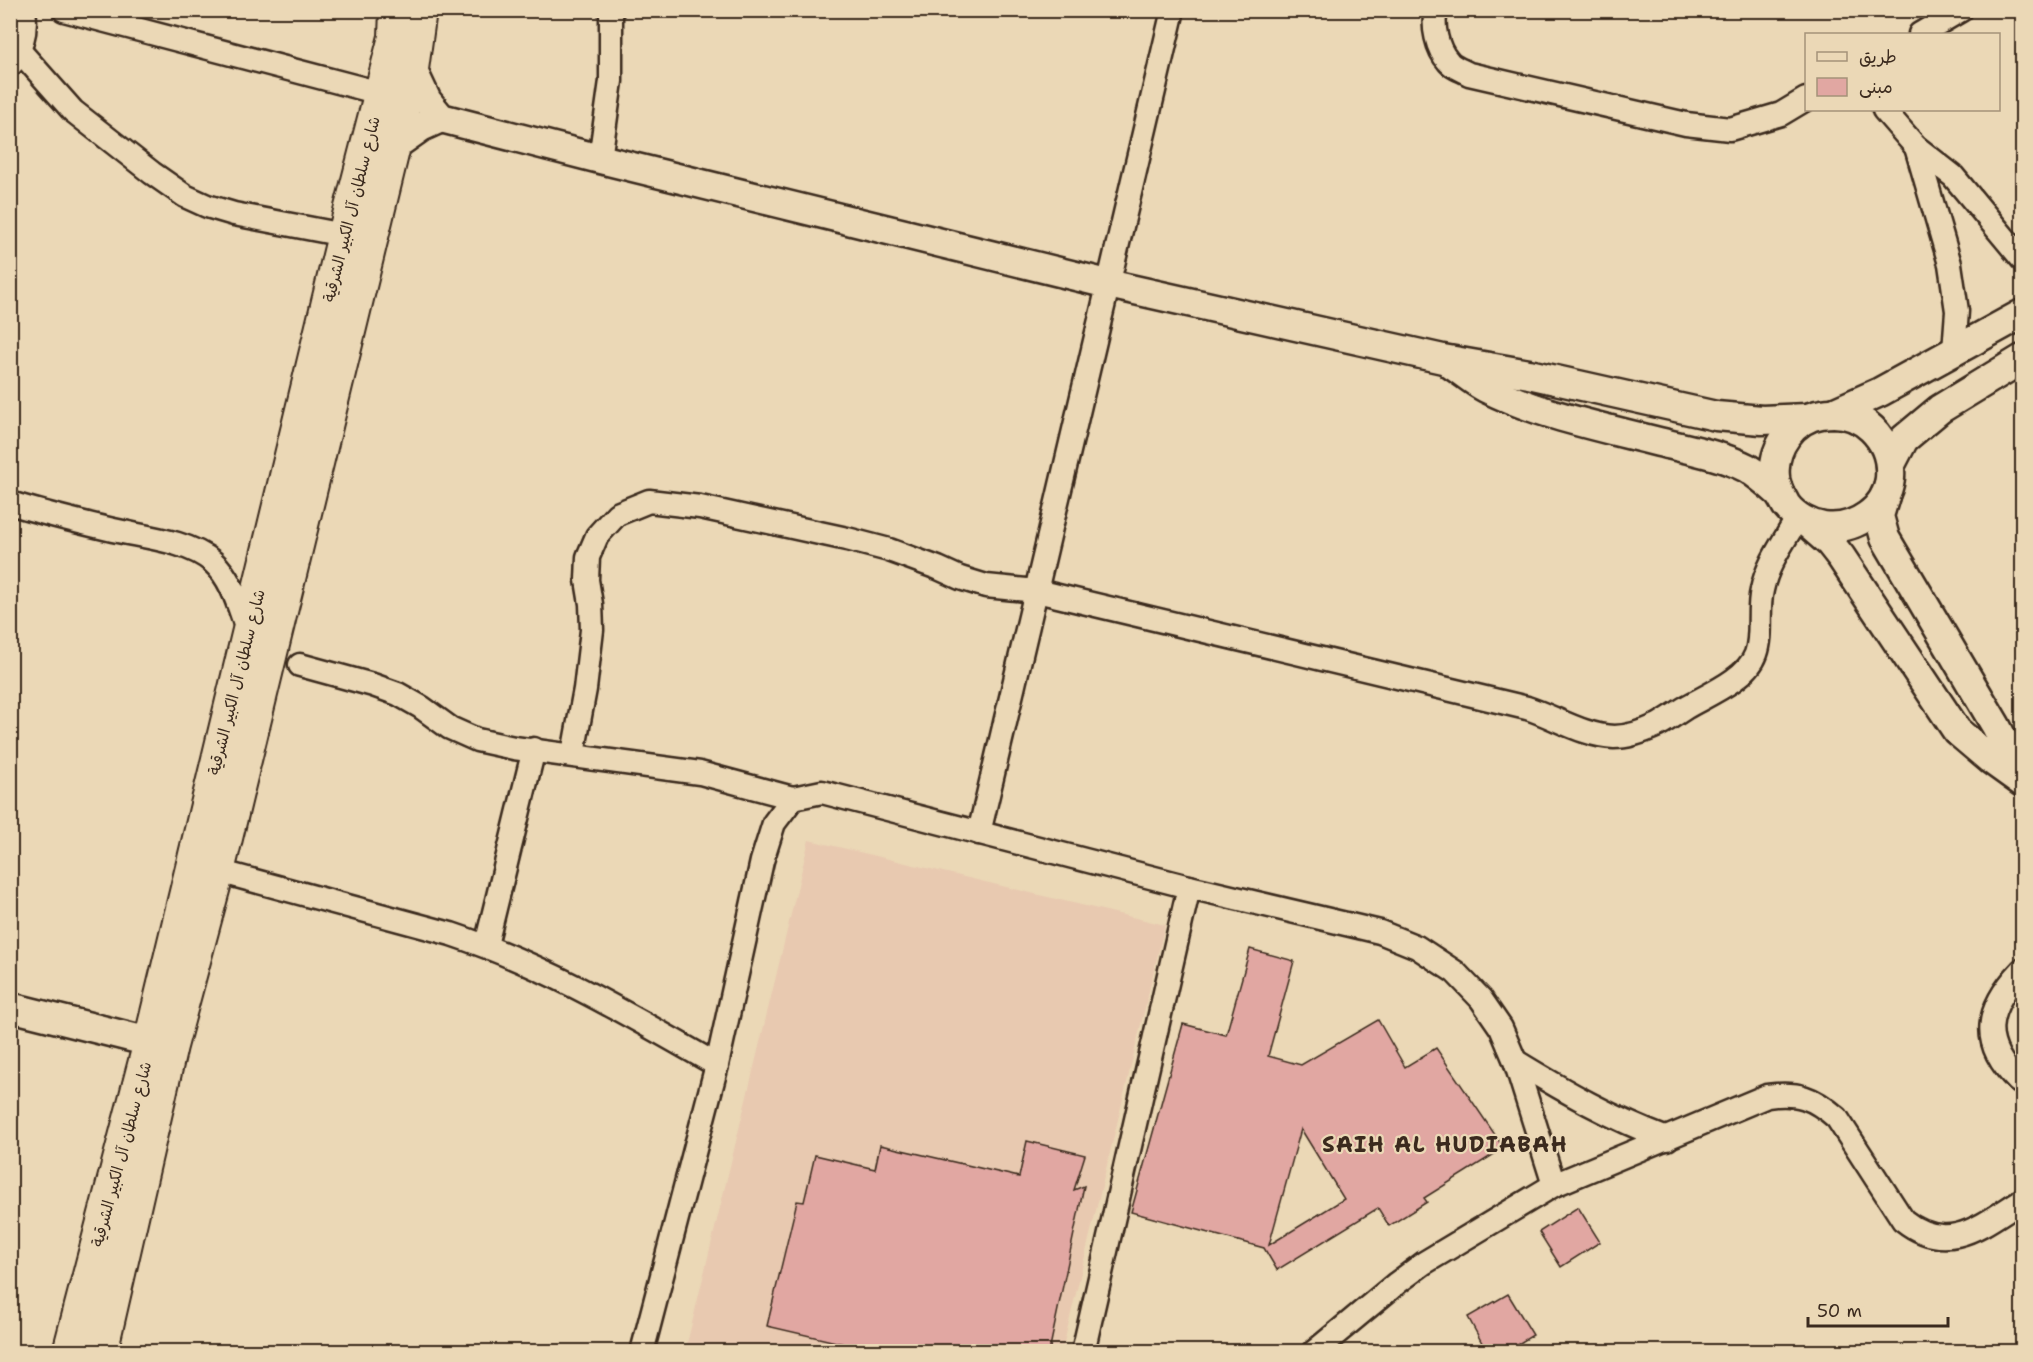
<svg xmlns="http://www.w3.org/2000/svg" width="2033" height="1362" viewBox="0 0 2033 1362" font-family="'Shantell Sans','Playpen Sans Arabic',sans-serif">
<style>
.built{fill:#e8c9b0}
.building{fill:#e1a7a2;stroke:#3b2a1e;stroke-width:1.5;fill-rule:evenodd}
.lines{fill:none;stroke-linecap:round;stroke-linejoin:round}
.minor-casing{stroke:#3b2a1e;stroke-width:27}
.tertiary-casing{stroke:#3b2a1e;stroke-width:33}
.secondary-casing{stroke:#3b2a1e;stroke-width:36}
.minor{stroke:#ebd8b6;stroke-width:22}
.tertiary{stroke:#ebd8b6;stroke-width:28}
.secondary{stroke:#ebd8b6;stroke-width:32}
.labels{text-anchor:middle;stroke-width:4.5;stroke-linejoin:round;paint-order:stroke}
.street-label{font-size:16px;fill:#3b2a1e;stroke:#ebd8b6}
.district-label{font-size:22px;font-weight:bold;letter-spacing:1.5px;fill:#3b2a1e;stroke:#ebd8b6}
</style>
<rect width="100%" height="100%" fill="#ebd8b6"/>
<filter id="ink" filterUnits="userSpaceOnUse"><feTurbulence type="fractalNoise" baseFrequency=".0167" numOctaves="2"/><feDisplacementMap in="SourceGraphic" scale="12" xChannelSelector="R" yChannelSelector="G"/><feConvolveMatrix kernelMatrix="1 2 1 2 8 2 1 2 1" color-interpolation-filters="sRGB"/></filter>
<g filter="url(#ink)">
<path class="built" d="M809 840 1165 925 1062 1351 685 1352Z"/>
<g class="building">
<path d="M1250 949 1294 961 1268 1056 1301 1065 1378 1020 1405 1067 1436 1048 1504 1148 1424 1198 1427 1202 1389 1226 1378 1208 1277 1270 1264 1248 1131 1212 1183 1024 1226 1035ZM1301 1129 1344 1199 1269 1245Z"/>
<path d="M1027 1141 1085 1155 1074 1190 1084 1186 1049 1352H879L767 1326 797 1201 804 1202 815 1155 875 1169 880 1145 1019 1177Z"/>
<path d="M1578 1207 1600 1242 1561 1267 1539 1232Z"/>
<path d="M1508 1294 1533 1335 1505 1352H1487L1468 1317Z"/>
</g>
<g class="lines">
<g class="minor-casing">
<g id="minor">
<path d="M64 10 380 93"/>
<path d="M1436 10C1432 26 1437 49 1448 61 1452 67 1462 70 1469 74L1686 124 1730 129 1781 114 1806 99"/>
<path d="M1920 34 1961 10"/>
<path d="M18 49 73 111 152 173 185 196 207 206 234 214 344 235"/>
<path d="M1884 110 1916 147 1953 176 2022 259"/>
<path d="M1916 147 1950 264 1957 311 1954 351"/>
<path d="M600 159 611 81V10"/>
<path d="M10 503C45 514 79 522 113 530 144 537 189 541 213 562 233 580 239 608 248 632"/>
<path d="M300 665 373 685 398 694 421 707 450 728 477 740 514 748 700 773 793 798 822 792 1189 887 1380 932 1417 947 1455 972 1481 999 1501 1028 1515 1061 1554 1185"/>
<path d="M573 754 585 689 592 630 591 604 587 580 588 557 597 536 617 514 649 501 700 507 847 539 889 550 938 568 960 578 986 586 1037 591 1527 708C1555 717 1584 736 1614 737 1628 737 1645 731 1658 725 1667 720 1676 714 1685 708 1707 695 1747 679 1756 654 1763 635 1757 610 1762 590 1767 564 1785 540 1798 517"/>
<path d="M979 833 1173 10"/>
<path d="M218 871 451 934C547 966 629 1015 717 1065"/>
<path d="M486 945 534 749"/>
<path d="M1515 1061C1564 1091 1613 1119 1667 1139"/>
<path d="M2018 1081C1978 1042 1986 1008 2022 970"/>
<path d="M642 1352 717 1065 762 861 774 823 793 798"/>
<path d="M1083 1352 1189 887"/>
<path d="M1314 1352 1397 1283 1424 1263 1554 1185 1767 1096C1798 1092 1813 1097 1837 1118L1903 1220C1948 1256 1982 1225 2022 1200"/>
</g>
</g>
<g class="tertiary-casing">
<g id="tertiary">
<path d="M10 61C20 45 24 29 21 10"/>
<path d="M412 69 427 101 441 118 600 159 1108 284 1443 359 1529 374 1716 416 1762 420 1807 418"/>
<path d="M394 146 421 127 441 118"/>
<path d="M1452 365C1463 372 1474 382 1486 388 1540 415 1601 427 1659 442 1687 449 1721 455 1747 468 1757 474 1770 485 1779 493 1782 497 1784 501 1786 505 1795 517 1810 525 1824 527 1855 531 1887 509 1890 478 1893 439 1861 407 1822 414 1793 418 1772 448 1775 477 1775 482 1778 489 1780 494"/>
<path d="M1833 413 1880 392 2022 314"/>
<path d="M1890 466 1904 439 1940 409 2022 359"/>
<path d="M1885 496 1879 516 1885 538 1996 726 2022 777"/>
<path d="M1806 522 1830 543 1841 557 1957 731 1990 759 2022 782"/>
<path d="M10 1007 150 1042"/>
</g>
</g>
<g class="secondary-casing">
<g id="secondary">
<path d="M69 1352 150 1042 344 235 395 37 396 10"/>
<path d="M101 1352 171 1046 218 871 394 146 412 69 420 10"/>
</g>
</g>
<use href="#minor" class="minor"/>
<use href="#tertiary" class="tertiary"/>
<use href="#secondary" class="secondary"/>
</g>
</g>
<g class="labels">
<g class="street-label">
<text transform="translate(351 209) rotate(-76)" y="6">شارع سلطان آل الكبير الشرقية</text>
<text transform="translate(236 682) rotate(-76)" y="6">شارع سلطان آل الكبير الشرقية</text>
<text transform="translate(121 1154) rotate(-75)" y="6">شارع سلطان آل الكبير الشرقية</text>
</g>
<g class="district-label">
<text x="1445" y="1152">SAIH AL HUDIABAH</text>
</g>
</g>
<rect width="2033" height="1362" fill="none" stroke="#ebd8b6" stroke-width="36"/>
<rect x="18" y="18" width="1997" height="1326" fill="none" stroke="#3b2a1e" stroke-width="2" filter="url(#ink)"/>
<rect x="1805" y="33" width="195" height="78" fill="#ebd8b6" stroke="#a59279" stroke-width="1.5"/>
<rect x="1817" y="52" width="30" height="9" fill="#ebd8b6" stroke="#a59279" stroke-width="1.5"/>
<text x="1859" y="63" font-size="18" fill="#3b2a1e">طريق</text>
<rect x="1817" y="78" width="30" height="18" fill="#e1a7a2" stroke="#a59279" stroke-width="1.5"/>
<text x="1859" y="93" font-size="18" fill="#3b2a1e">مبنى</text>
<path d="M1808 1317v9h140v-9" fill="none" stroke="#3b2a1e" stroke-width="3"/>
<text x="1817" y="1317" font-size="18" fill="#3b2a1e" stroke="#ebd8b6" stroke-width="4.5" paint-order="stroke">50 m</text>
</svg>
